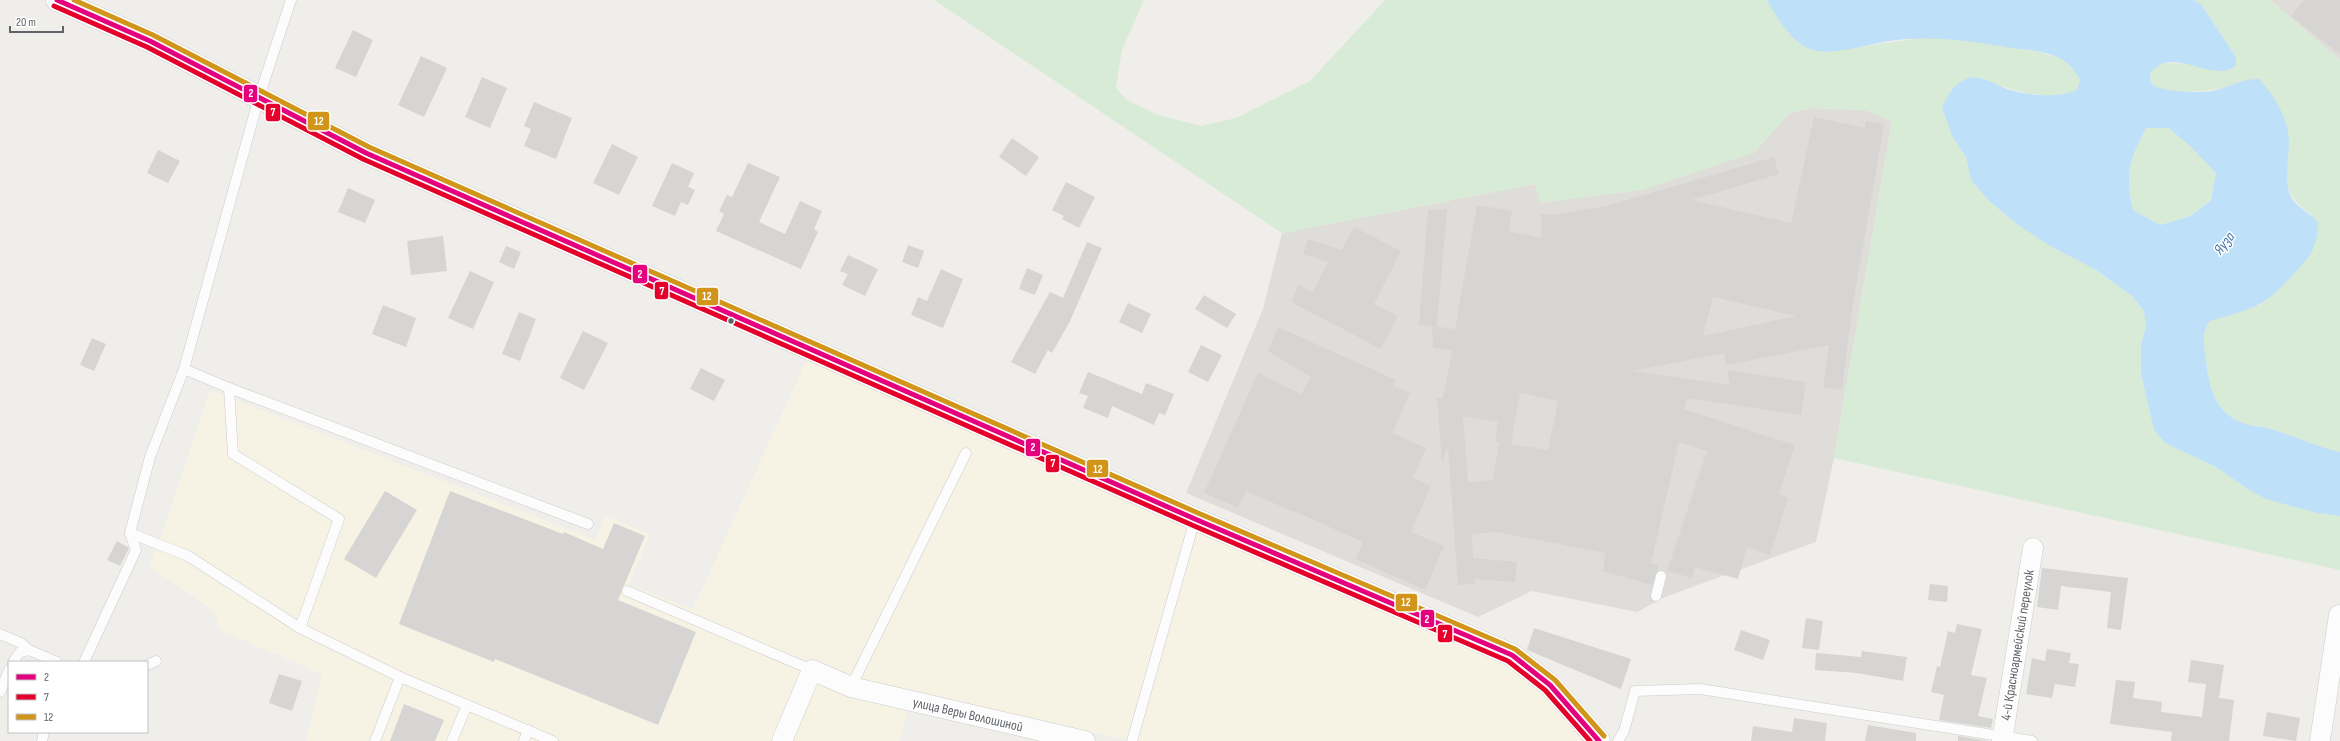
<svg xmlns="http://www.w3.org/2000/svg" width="2340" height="741" viewBox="0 0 2340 741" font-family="'Sofia Sans Condensed',sans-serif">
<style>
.commercial{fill:#f7f3e4}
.industrial{fill:#dfddda}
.green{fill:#d8ebd6}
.water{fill:#bfe0f9;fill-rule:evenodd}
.building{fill:#d6d5d3;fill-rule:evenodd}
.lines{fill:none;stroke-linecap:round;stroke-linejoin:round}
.service-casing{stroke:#cbcccc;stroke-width:11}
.minor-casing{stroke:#cbcccc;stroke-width:21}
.tertiary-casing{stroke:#cbcccc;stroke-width:23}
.service{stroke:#fdfcfc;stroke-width:10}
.minor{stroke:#fdfcfc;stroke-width:20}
.tertiary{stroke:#fdfcfc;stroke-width:22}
.bus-1-casing{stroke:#fff;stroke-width:8}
.bus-2-casing{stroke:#fff;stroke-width:8}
.bus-3-casing{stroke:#fff;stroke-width:8}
.bus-1{stroke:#e5007d;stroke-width:5}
.bus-2{stroke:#e4002b;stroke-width:5}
.bus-3{stroke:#d1951a;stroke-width:5}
.bus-dot{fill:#5f6368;stroke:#fff;stroke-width:1.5}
.labels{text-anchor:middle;stroke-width:3;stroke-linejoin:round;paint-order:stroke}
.street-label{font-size:14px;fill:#5f6368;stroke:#fff}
.water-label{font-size:15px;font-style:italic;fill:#4174aa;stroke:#fff}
.line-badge{stroke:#fff;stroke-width:1.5}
.badge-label{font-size:11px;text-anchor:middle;font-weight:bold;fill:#fff}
</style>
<rect width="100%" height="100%" fill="#efeeea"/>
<path class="commercial" d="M810 352 1510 668 1536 687 1583 741H1133L912 693 900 741H306L322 674 220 630 214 611 149 566 164 528 210 390 595 540 606 516 650 534 629 585 693 609Z"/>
<g class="industrial">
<path d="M2270 0H2340V60Z"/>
<path d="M1812 108 1865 110 1892 121 1834 458 1816 542 1665 597 1637 612 1532 591 1478 617 1186 493 1263 309 1282 233 1535 184 1754 153 1789 113Z"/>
</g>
<g class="green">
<path d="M934 0H1144L1122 50 1116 88 1127 100 1158 115 1201 126 1236 118 1310 81 1385 0H1767L1788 32 1813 50 1829 51 1922 38H1953L2039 52 2062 59 2073 67 2080 80 2077 90C2043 103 2014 90 1981 79L1952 136 1966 157 1971 180 1989 201 2018 225 2050 246 2096 270 2132 296 2144 311 2146 327 2141 344V374L2154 430 2165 443 2216 467 2246 488 2317 513 2340 516V570L1834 458 1892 121 1865 110 1812 108 1789 113 1754 153 1642 190 1541 203 1535 184 1282 233Z"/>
<path d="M2193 0H2270L2340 60V452C2315 446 2292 435 2267 428 2261 426 2255 427 2249 425 2216 416 2209 390 2206 359 2204 347 2201 331 2210 321L2262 304 2291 277 2312 215C2281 195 2286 175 2289 141L2227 87C2212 91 2165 96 2154 85 2151 82 2150 78 2150 74L2154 68 2161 63 2236 65V57L2201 4Z"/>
<path d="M2146 128H2169L2193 149 2216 173 2211 199 2191 216 2160 225 2133 210C2125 172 2129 162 2146 128Z"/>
</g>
<path class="water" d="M1767 0H2193L2201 4 2236 57V65C2213 86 2171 42 2150 74 2150 78 2150 82 2154 85 2161 92 2201 93 2212 91 2228 88 2242 78 2259 79 2275 97 2288 117 2289 142 2289 158 2284 178 2290 194 2294 207 2310 212 2318 222 2318 231 2317 240 2313 249 2308 261 2272 299 2260 304 2244 312 2227 316 2210 321 2201 331 2204 347 2206 359 2209 390 2216 416 2249 425 2255 427 2261 426 2267 428 2292 435 2315 446 2340 452V516L2317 513 2266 499 2246 488 2216 467 2165 443 2154 430 2141 374V344L2146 327 2144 311 2132 296 2096 270 2050 246 2018 225 1989 201 1971 180 1966 157 1952 136 1942 107C1947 97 1954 83 1966 79 1980 73 1997 86 2010 90 2032 96 2056 98 2077 90L2080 80C2075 71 2071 65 2063 60 2048 51 2028 50 2012 48 1968 41 1934 35 1889 41 1868 44 1833 56 1813 50 1792 44 1777 18 1767 0ZM2146 128H2169L2193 149 2216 173 2211 200 2191 216 2160 225 2133 210C2125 172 2129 162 2146 128Z"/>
<g class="building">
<path d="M2304 0H2340V54L2291 16Z"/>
<path d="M353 30 373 40 356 77 335 68Z"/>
<path d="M421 56 447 68 424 117 398 105Z"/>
<path d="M482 77 507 88 490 128 465 117Z"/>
<path d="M534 102 572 118 556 159 524 146 531 129 524 126Z"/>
<path d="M1814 117 1865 128 1866 121 1884 124 1852 310 1842 390 1823 387 1829 345 1726 365 1724 353 1633 371 1730 385 1727 370 1806 382 1801 415 1687 398 1684 409 1795 445 1779 494 1788 498 1770 555 1747 547 1738 579 1695 567 1692 578 1667 571 1707 451 1679 442 1651 563 1659 565 1652 585 1603 571 1605 553 1497 532 1472 534 1473 558 1517 562 1515 582 1475 579V584L1458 585 1448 447 1442 461 1437 398H1443L1452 350 1433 348 1432 326 1419 325 1428 210 1447 209 1437 326H1432L1455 329 1477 205 1512 211 1509 231 1541 238V214H1558L1606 206 1774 157 1779 174 1691 200 1791 223ZM1713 297 1796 316 1703 336ZM1520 393 1558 401 1548 450 1499 442 1493 480 1468 482 1463 416 1498 422 1495 441 1511 444Z"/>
<path d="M1012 138 1039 157 1026 176 999 157Z"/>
<path d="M612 144 638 157 619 195 593 183Z"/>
<path d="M158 150 180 161 168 183 147 173Z"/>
<path d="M672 163 694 173 688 187 695 190 688 205 681 202 675 216 652 206Z"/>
<path d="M748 163 780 177 759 222 785 234 800 201 822 211 814 229 818 232 801 269 716 231 724 214 719 211 727 195 732 197Z"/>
<path d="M1066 182 1095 197 1079 228 1062 219 1064 216 1052 210Z"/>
<path d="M348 188 375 200 365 223 338 212Z"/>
<path d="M1354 227 1401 251 1374 304 1398 316 1381 349 1291 302 1299 285 1313 292 1328 262 1303 254 1308 239 1342 250Z"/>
<path d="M443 236 447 271 411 275 407 241Z"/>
<path d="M1087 242 1102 248 1070 321 1052 353 1048 350 1035 374 1011 362 1050 292 1063 298Z"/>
<path d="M908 245 924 251 918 268 902 262Z"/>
<path d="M506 246 521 252 514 269 499 262Z"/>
<path d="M848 255 878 269 865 296 842 285 848 274 840 271Z"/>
<path d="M1027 268 1043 275 1035 295 1019 289Z"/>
<path d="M941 269 963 279 943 328 911 315 918 297 927 301Z"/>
<path d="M470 271 494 282 473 329 448 318Z"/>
<path d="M1204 295 1236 314 1227 328 1195 309Z"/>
<path d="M1128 303 1151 314 1142 333 1119 322Z"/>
<path d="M383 305 416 318 406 347 372 334Z"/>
<path d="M519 312 536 319 520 361 502 354Z"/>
<path d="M1278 327 1396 380 1393 386 1410 393 1392 433 1426 448 1413 478 1431 486 1411 532 1444 546 1425 590 1356 559 1363 542 1294 511V512L1246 491 1238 508 1204 493 1258 373 1301 394 1311 377 1268 351Z"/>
<path d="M583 331 608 343 584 390 560 378Z"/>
<path d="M92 338 106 344 94 371 80 365Z"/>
<path d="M1201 345 1222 355 1208 382 1188 372Z"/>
<path d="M701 368 725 380 714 401 690 389Z"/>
<path d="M1088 372 1142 394 1146 383 1174 394 1165 415 1159 413 1154 425 1112 406 1108 418 1083 408 1088 396 1079 393Z"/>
<path d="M385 491 417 510 376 578 344 559Z"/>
<path d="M450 491 563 534 564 532 603 549 614 523 645 536 618 600 696 632 658 725 495 659 494 662 399 624Z"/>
<path d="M117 541 129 548 120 566 107 560Z"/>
<path d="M2042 568 2128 578 2121 630 2107 628 2111 592 2061 586 2058 610 2037 607Z"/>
<path d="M1930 584 1948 586 1947 602 1928 600Z"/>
<path d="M1806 618 1823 621 1819 650 1802 648Z"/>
<path d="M1957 624 1982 629 1971 675 1987 678 1978 716 1993 719 1991 728 1939 720 1944 695 1931 692 1937 666 1940 667 1948 631 1955 633Z"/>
<path d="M1534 628 1631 659 1621 689 1527 650Z"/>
<path d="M1741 630 1770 640 1763 660 1734 650Z"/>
<path d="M2047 649 2071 653 2069 663 2079 664 2075 687 2055 684 2052 698 2026 694 2032 658 2045 661Z"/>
<path d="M1862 651 1907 657 1903 681 1857 673 1815 670 1816 653 1861 657Z"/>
<path d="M2191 660 2224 665 2219 698 2234 700 2229 741H2171L2172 732 2110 724 2116 680 2135 682 2133 698 2162 702 2161 712 2202 717 2206 684 2188 682Z"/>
<path d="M279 674 302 681 292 711 269 703Z"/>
<path d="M404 704 444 720 435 741H390Z"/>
<path d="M2267 712 2300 718 2296 741 2263 736Z"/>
<path d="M1794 718 1827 723 1825 741H1751L1753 726 1792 732Z"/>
<path d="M1868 725 1916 733V741H1865Z"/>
<path d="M1958 736 1989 741H1958Z"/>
</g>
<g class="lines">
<g class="service-casing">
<g id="service">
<path d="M291 0 259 97 184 369 150 457 130 533 188 556 300 628 400 677 553 741"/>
<path d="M184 369 229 388 233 454 339 519 300 628"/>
<path d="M229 388 588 524"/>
<path d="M627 591 812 670"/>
<path d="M1656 596 1661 576"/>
<path d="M0 634 21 643 29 650"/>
<path d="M13 662 20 652 29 650 57 662"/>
<path d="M84 662 136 550 130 533"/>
<path d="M147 665 156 661"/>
<path d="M851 687 966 453"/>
<path d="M0 692 9 670"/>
<path d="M42 741 44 732"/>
<path d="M375 741 400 677"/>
<path d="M452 741 467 705"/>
<path d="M524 741 528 730"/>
<path d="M1132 741 1195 519"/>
<path d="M1618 741 1624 731 1635 691 1700 689 2032 741"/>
</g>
</g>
<g class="minor-casing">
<g id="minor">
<path d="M782 741 812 670 851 687 1085 741"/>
<path d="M2002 741 2033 548"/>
<path d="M2320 741 2339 615"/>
</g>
</g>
<g class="tertiary-casing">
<path id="tertiary" d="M57 0 150 41 366 153 1195 519 1512 655 1550 685 1599 741"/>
</g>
<use href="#service" class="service"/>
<use href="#minor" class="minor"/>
<use href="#tertiary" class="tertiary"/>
<g class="bus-1-casing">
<path id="bus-1" d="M57 0 150 41 366 153 1195 519 1512 655 1550 685 1599 741"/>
</g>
<g class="bus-2-casing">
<path id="bus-2" d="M54 6 147 47 363 159 1192 525 1508 661 1545 690 1590 741"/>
</g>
<g class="bus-3-casing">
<path id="bus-3" d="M74 0 153 35 369 147 1198 513 1515 649 1555 680 1604 736"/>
</g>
<use href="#bus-1" class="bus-1"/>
<use href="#bus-2" class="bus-2"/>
<use href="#bus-3" class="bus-3"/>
</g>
<circle class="bus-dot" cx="731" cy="321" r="3.5"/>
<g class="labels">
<g class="street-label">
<text transform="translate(2017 645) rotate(-81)" y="5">4-й Красноармейский переулок</text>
<text transform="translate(968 714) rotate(13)" y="5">улица Веры Волошиной</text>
</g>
<g class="water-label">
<text transform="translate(2224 243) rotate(-51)" y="5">Яуза</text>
</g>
</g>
<g class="line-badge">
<rect x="243" y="84" width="15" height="19" rx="4" fill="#e5007d"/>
<rect x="265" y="103" width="16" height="19" rx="4" fill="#e4002b"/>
<rect x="307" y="111" width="23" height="20" rx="4" fill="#d1951a"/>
<rect x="632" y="264" width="16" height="20" rx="4" fill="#e5007d"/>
<rect x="654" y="281" width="15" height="19" rx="4" fill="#e4002b"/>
<rect x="696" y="287" width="23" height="19" rx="4" fill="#d1951a"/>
<rect x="1025" y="438" width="16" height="19" rx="4" fill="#e5007d"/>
<rect x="1045" y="454" width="15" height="19" rx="4" fill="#e4002b"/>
<rect x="1086" y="459" width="23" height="19" rx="4" fill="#d1951a"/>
<rect x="1395" y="593" width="23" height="19" rx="4" fill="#d1951a"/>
<rect x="1420" y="609" width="15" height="19" rx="4" fill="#e5007d"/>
<rect x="1437" y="624" width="16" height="19" rx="4" fill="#e4002b"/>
</g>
<g class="badge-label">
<text x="251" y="97">2</text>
<text x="273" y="116">7</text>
<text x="319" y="125">12</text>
<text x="640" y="278">2</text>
<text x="662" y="295">7</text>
<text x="707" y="300">12</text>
<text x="1033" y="451">2</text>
<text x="1053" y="467">7</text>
<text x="1098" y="473">12</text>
<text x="1406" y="606">12</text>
<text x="1427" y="623">2</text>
<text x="1445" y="638">7</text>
</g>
<rect x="8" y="661" width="140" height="72" fill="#ffffff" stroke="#bfc1c3"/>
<rect x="16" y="674" width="20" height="6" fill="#e5007d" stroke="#bfc1c3"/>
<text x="44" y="681" font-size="12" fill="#5f6368">2</text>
<rect x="16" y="694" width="20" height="6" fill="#e4002b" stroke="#bfc1c3"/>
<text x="44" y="701" font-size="12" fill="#5f6368">7</text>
<rect x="16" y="714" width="20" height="6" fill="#d1951a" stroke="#bfc1c3"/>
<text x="44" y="721" font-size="12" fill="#5f6368">12</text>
<path d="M10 26v6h53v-6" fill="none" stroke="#5f6368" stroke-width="2"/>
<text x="16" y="26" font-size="12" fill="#5f6368" stroke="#ffffff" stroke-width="3" paint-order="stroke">20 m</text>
</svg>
